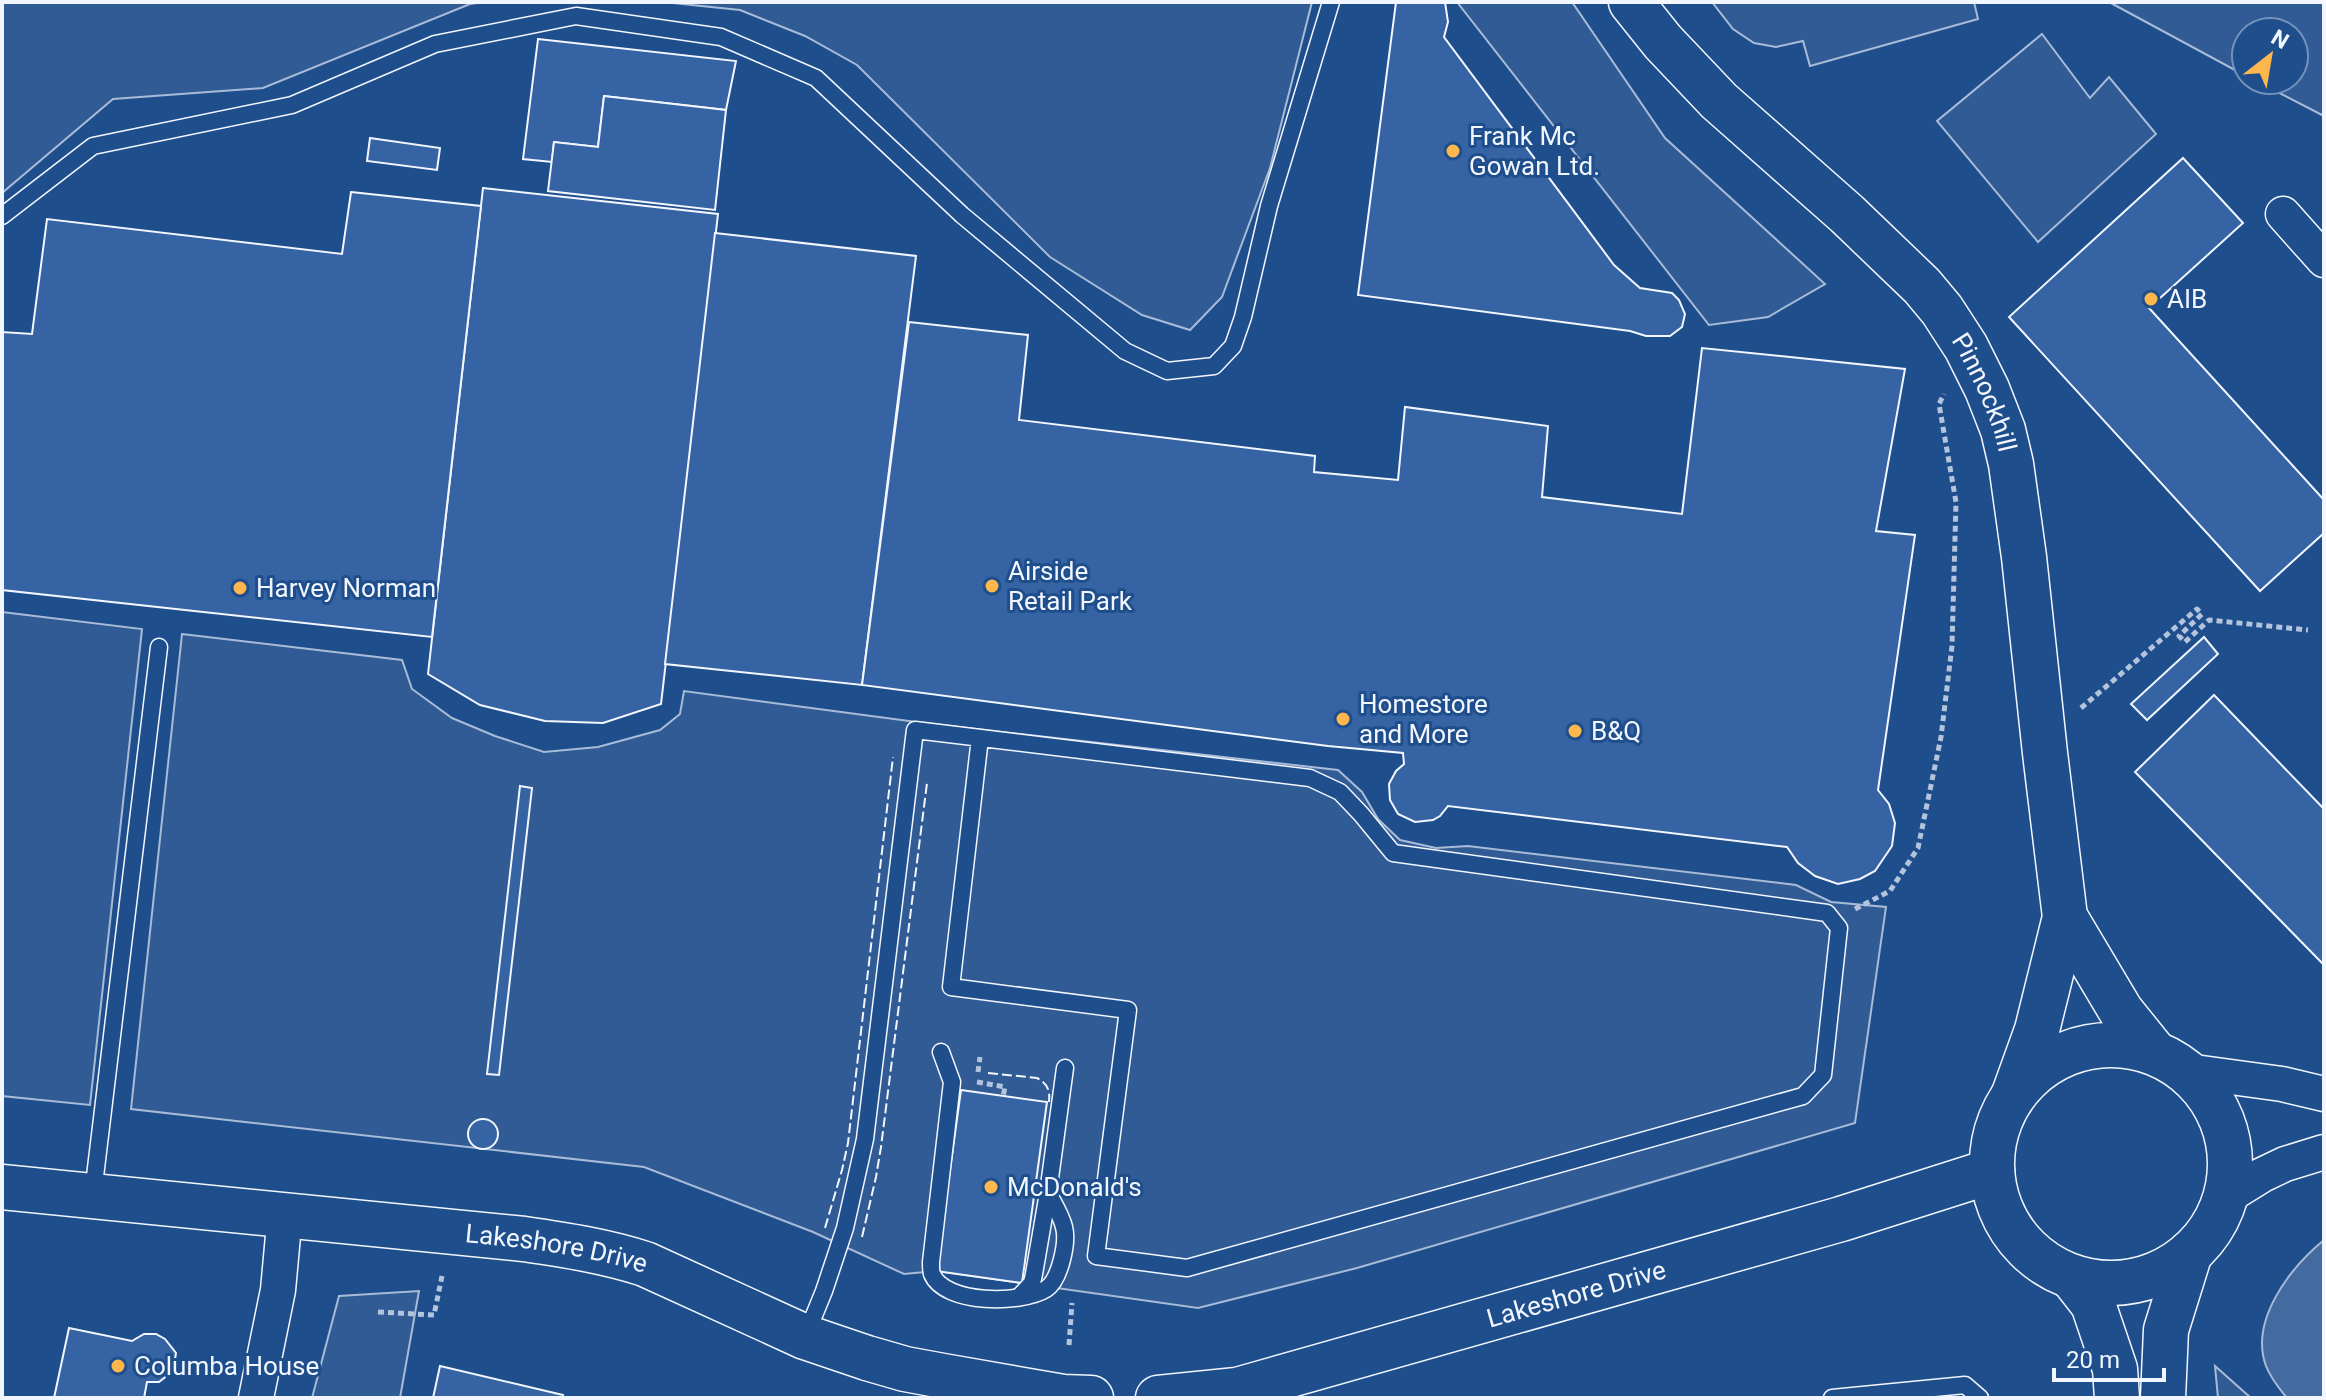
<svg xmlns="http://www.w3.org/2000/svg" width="2326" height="1400" viewBox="0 0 2326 1400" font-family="Roboto,sans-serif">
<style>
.built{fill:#305b95;stroke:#a8bbd7;stroke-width:2}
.water{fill:#446ba0;stroke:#a8bbd7;stroke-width:2}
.building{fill:#3563a3;stroke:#f2f6ff;stroke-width:2}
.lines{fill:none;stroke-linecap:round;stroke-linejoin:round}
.lane-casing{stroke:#f2f6ff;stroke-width:19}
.street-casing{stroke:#f2f6ff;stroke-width:37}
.secondary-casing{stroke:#f2f6ff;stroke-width:47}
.path{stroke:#b3c4dc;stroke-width:5;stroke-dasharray:6 4;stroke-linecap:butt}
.lane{stroke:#1f4e8c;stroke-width:16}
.street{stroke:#1f4e8c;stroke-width:34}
.secondary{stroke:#1f4e8c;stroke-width:44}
.fence{stroke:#f2f6ff;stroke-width:2;stroke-dasharray:10 4;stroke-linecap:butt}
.poi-dot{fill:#ffb74d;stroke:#1f4e8c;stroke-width:3}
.labels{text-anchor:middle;stroke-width:6;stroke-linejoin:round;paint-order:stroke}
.poi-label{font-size:26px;fill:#f2f6ff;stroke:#1f4e8c;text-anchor:start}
.street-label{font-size:26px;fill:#f2f6ff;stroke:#1f4e8c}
</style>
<rect width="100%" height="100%" fill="#1f4e8c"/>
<g class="built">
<path d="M2 2H485L470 4 263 88 113 99 2 193Z"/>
<path d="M663 2H1312L1270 168 1222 297 1190 330 1142 315 1050 257 857 65 805 36 740 10Z"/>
<path d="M1457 2H1572L1665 138 1825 284 1768 317 1709 325Z"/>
<path d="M1712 2H1974L1978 19 1810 66 1803 41 1776 47 1754 43 1733 29Z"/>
<path d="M2109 2H2324V116L2254 80H2294V32H2246V76Z"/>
<path d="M2042 34 2090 98 2109 77 2156 134 2038 242 1937 121Z"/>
<path d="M2 612 142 629 90 1105 2 1096Z"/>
<path d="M182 634 402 660 412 689 452 718 495 736 544 752 598 747 660 730 680 714 684 691 924 723 1338 770 1362 792 1378 819 1400 840 1436 848 1468 846 1796 885 1831 902 1886 907 1855 1123 1357 1268 1198 1308 936 1271 904 1274 813 1232 644 1167 131 1109Z"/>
<path d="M419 1291 400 1398H312L339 1296Z"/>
<path d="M2215 1366 2251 1398H2218Z"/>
</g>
<path class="water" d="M2324 1240V1398H2287C2279 1388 2271 1379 2266 1366 2249 1320 2291 1267 2324 1240Z"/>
<g class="building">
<path d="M1396 2H1445L1448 22 1444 37 1614 265 1640 288 1672 293 1679 300 1685 314 1682 327 1670 336H1646L1630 331 1358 295Z"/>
<path d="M538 39 736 61 726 110 604 96 598 147 554 142 552 162 523 159Z"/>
<path d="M604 96 726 110 715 210 548 191 554 142 598 147Z"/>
<path d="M370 138 440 148 437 170 367 161Z"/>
<path d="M2183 158 2243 223 2149 308 2324 500V533L2260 591 2009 317Z"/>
<path d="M483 188 718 214 661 704 603 723 545 721 480 705 428 674Z"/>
<path d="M351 192 481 206 432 637 2 590V332L32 334 47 219 342 254Z"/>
<path d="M715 233 916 256 862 685 665 664Z"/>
<path d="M909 322 1028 335 1019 420 1315 456 1314 472 1398 480 1405 407 1548 426 1542 497 1682 514 1702 348 1905 369 1876 531 1915 535 1878 790 1889 804 1895 823 1892 846 1875 871 1860 879 1838 884 1815 876 1798 863 1787 847 1448 806 1440 816 1433 820 1415 822 1398 814 1390 800 1389 784 1396 771 1404 764 1403 753 1328 746 862 685Z"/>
<path d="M2204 637 2218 654 2147 720 2131 704Z"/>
<path d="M2214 695 2324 809V965L2135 772Z"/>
<path d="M520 786 532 788 499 1075 487 1074Z"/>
<path d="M961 1090 1047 1102 1022 1283 936 1271Z"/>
<circle cx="483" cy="1134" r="15"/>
<path d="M69 1328 132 1341 144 1334H156L165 1339 176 1353 173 1371 159 1382H147L144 1398H54Z"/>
<path d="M440 1366 563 1395 562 1398H433Z"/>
</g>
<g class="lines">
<g class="lane-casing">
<g id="lane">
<path d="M2 216 93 146 292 105 435 44 576 16 721 37 816 78 962 215 1125 351 1167 371 1214 366 1233 346 1243 317 1269 206 1331 2"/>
<path d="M941 1052 952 1082 931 1262C931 1265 931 1272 932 1274 945 1305 1022 1304 1046 1289 1060 1280 1068 1242 1064 1227 1061 1215 1054 1204 1048 1193"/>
<path d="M93 1193 159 647"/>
<path d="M1019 1297 1032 1283 1034 1274 1048 1193 1065 1068"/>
<path d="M806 1335 824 1291 845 1228 865 1139 915 730 1310 778 1340 792 1361 814 1393 853 1827 913 1839 928 1823 1075 1803 1096 1187 1268 1096 1256 1128 1010 951 987 980 738"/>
<path d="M1832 1398 1965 1385 1980 1398"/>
</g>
</g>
<g class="street-casing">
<g id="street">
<path d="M2283 214 2324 260"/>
<path d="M2187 1071 2282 1084 2324 1094"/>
<path d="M2225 1198 2262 1175 2285 1164 2324 1152"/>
<path d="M256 1398 278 1290 285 1214"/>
</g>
</g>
<g class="secondary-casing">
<g id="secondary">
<path id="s1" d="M1631 2 1663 42 1719 101 1847 214 1922 286 1942 310 1966 347 1987 389 2003 430 2011 464 2024 557 2045 753 2065 917 2037 1030 2014 1094"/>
<path d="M2065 917 2121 1011 2154 1052"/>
<circle cx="2111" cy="1164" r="119"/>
<path id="s2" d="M2 1187 524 1239C565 1245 605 1251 645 1264L805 1337 867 1358 905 1369 943 1376 1063 1397 1091 1398"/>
<path d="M2072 1277 2093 1304 2115 1369 2117 1398"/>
<path id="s3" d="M1158 1398 1237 1390 1841 1219 1992 1171"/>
<path d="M2163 1398 2166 1330 2190 1253"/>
</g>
</g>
<g class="path">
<path d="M2081 708 2197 609 2202 614 2179 636 2185 642 2209 620 2308 630"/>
<path d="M1855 909 1890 891 1918 848 1941 737 1952 646 1956 502 1939 404 1944 394"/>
<path d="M978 1072 980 1057"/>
<path d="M977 1082 1005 1087 1003 1097"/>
<path d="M378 1312 434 1315 442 1276"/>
<path d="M1069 1345 1072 1303"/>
</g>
<use href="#lane" class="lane"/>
<use href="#street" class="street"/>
<use href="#secondary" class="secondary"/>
<g class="fence">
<path d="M988 1073 1037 1078C1048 1084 1050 1090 1049 1102"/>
<path d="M825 1228 842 1170 848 1143 893 757"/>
<path d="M862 1237 876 1177 881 1147 927 783"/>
</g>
</g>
<g class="poi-dot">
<circle cx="1453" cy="151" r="8"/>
<circle cx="2151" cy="299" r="8"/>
<circle cx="992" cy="586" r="8"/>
<circle cx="240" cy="588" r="8"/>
<circle cx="1343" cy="719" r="8"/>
<circle cx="1575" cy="731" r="8"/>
<circle cx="991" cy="1187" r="8"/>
<circle cx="118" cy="1366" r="8"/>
</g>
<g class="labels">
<g class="poi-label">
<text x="1469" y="145">Frank Mc<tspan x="1469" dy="30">Gowan Ltd.</tspan></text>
<text x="2167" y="308">AIB</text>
<text x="1008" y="580">Airside<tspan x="1008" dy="30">Retail Park</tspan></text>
<text x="256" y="597">Harvey Norman</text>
<text x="1359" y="713">Homestore<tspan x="1359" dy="30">and More</tspan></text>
<text x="1591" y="740">B&amp;Q</text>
<text x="1007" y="1196">McDonald's</text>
<text x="134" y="1375">Columba House</text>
</g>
<g class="street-label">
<text dy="9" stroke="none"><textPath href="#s1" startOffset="532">Pinnockhill</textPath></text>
<text dy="9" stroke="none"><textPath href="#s2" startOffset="558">Lakeshore Drive</textPath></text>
<text dy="9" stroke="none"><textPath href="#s3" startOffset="432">Lakeshore Drive</textPath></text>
</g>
</g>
<rect width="2326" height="1400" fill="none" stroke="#f2f6ff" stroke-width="8"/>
<g transform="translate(2270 56) rotate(31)"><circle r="38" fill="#1f4e8c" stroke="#7391ba" stroke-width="2"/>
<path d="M0-6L14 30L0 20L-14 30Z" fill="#ffb74d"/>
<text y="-12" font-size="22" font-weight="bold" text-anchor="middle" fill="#f2f6ff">N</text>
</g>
<path d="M2054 1368v12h110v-12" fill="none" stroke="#f2f6ff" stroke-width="4"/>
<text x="2066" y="1368" font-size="24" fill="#f2f6ff" stroke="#1f4e8c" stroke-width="6" paint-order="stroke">20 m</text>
</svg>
